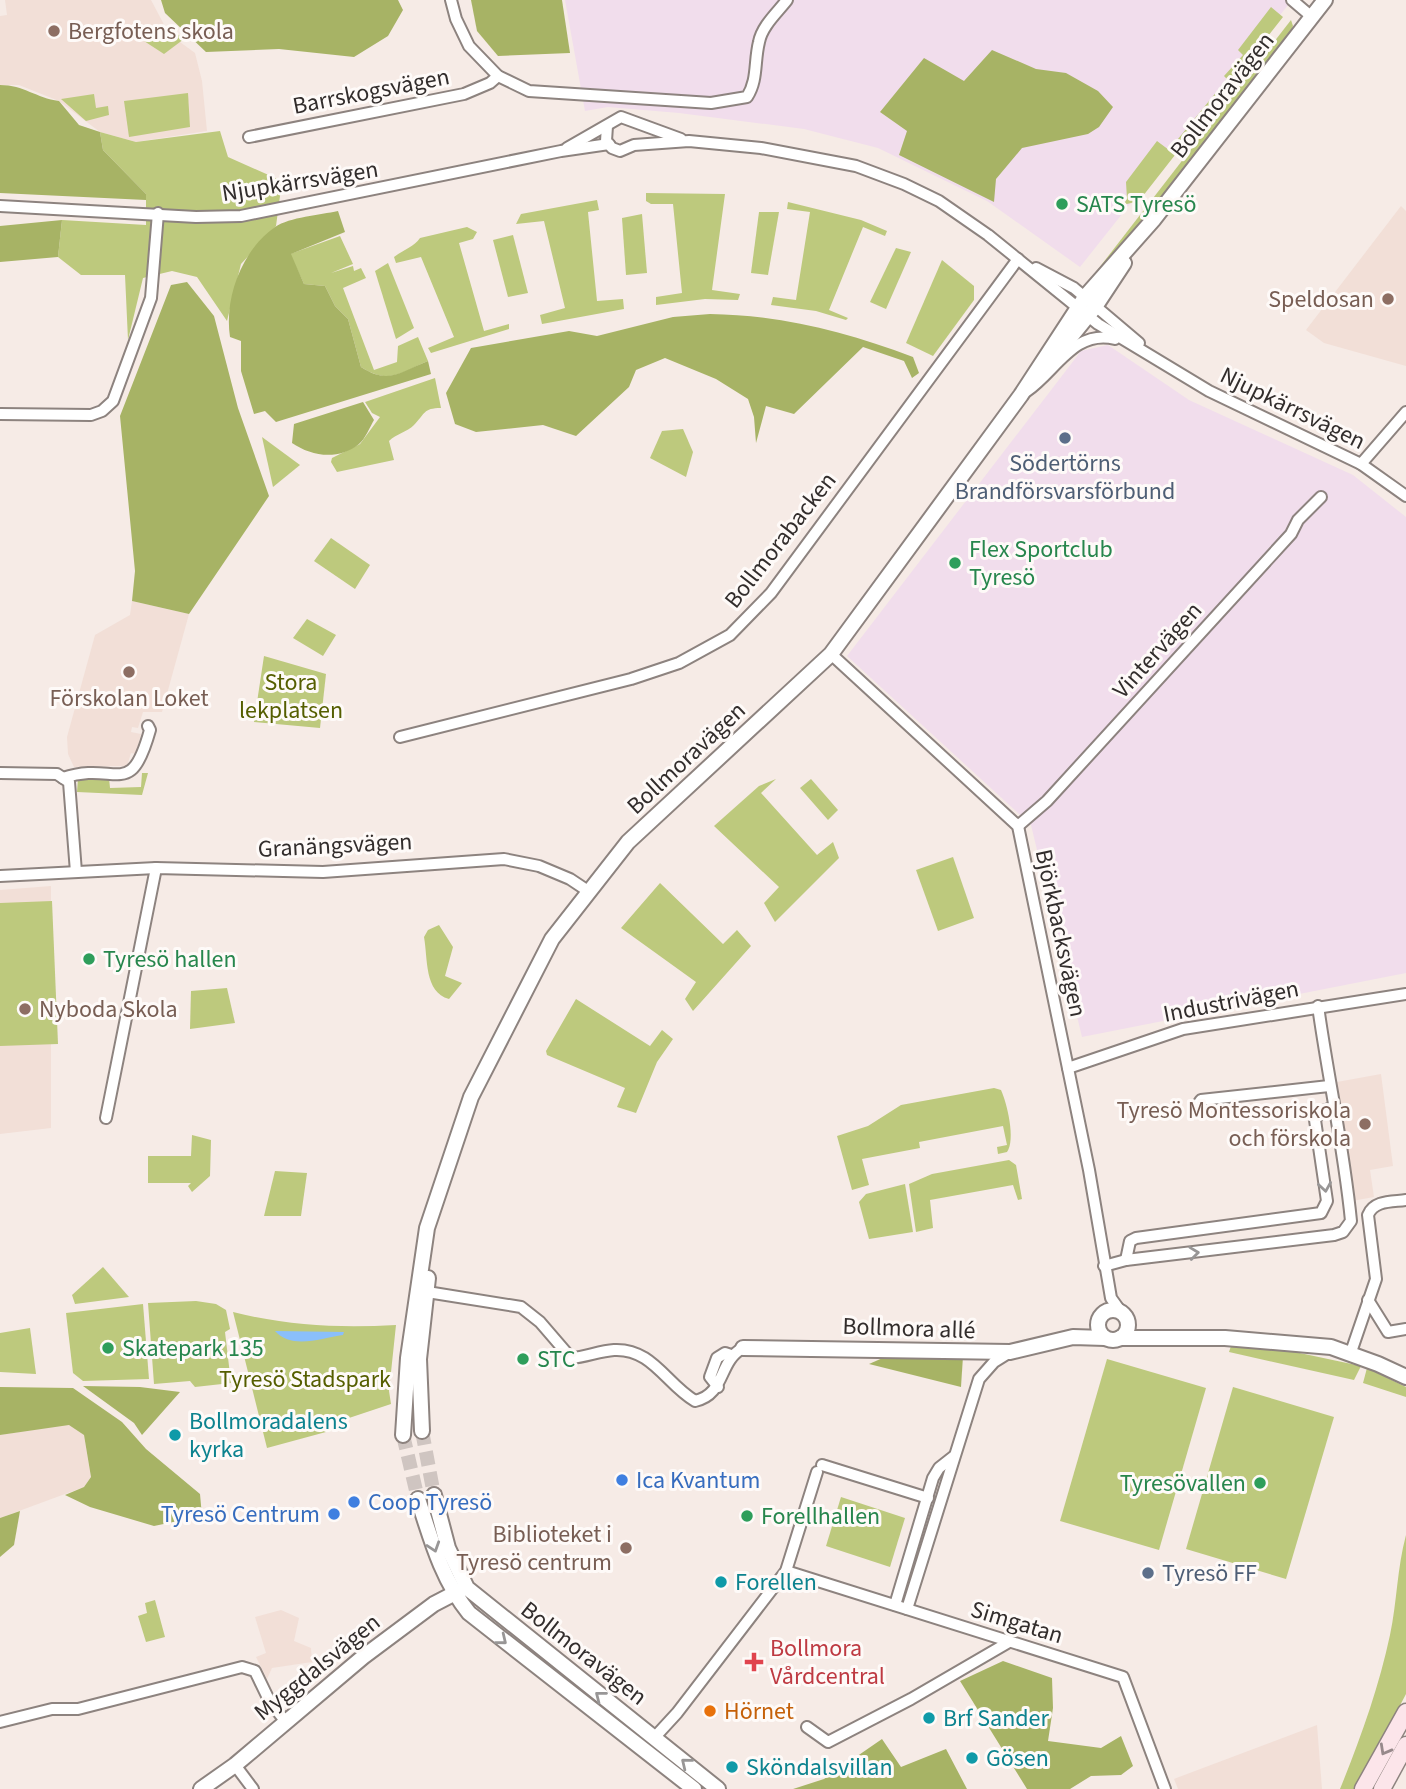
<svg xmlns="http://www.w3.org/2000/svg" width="1406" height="1789" viewBox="0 0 1406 1789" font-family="'Source Sans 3',sans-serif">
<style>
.built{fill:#f2dfd7}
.industrial{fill:#f1ddec}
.green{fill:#bdc97d}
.forest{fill:#a7b365}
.water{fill:#8abffb}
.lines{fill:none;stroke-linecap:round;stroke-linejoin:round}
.tertiary-tunnel{stroke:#cfc5c1;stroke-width:14;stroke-dasharray:14 7;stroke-linecap:butt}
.minor-casing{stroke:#8d837f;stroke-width:14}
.tertiary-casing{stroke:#8d837f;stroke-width:18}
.secondary-casing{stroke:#8d837f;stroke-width:19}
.minor{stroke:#fff;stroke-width:10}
.tertiary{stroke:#fff;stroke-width:14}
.secondary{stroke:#fce5ea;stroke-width:16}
.oneway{stroke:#989696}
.oneway2{stroke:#97898b}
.education-dot{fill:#8d6e63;stroke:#fefaf8;stroke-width:2.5}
.leisure-dot{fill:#2e9e5b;stroke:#fefaf8;stroke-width:2.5}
.service-dot{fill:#5c6f8a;stroke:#fefaf8;stroke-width:2.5}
.culture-dot{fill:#0f9aa8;stroke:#fefaf8;stroke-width:2.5}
.shop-dot{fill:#3f7fe0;stroke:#fefaf8;stroke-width:2.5}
.health-dot{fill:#e0444e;stroke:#fefaf8;stroke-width:2.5}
.food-dot{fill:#e8710a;stroke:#fefaf8;stroke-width:2.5}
.labels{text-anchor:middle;stroke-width:6;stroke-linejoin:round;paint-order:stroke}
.education-label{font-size:24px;fill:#785e54;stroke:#fefaf8;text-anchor:end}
.street-label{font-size:24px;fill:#322d2c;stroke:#fefaf8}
.leisure-label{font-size:24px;fill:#27864d;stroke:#fefaf8;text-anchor:start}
.service-label{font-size:24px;fill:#4e5e75;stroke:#fefaf8}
.park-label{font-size:24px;fill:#555e00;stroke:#fefaf8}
.culture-label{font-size:24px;fill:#0d838f;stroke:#fefaf8;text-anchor:start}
.shop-label{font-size:24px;fill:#366cbe;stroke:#fefaf8;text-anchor:start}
.health-label{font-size:24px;fill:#be3a42;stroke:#fefaf8;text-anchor:start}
.food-label{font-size:24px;fill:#c56008;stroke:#fefaf8;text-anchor:start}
</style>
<rect width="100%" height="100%" fill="#f6ebe6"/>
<g class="built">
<path d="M5 0H151L169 34 195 53 202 81 207 131 136 142 100 132 59 101 19 85H0V16L7 15Z"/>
<path d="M1401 206 1406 211V366L1324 343 1306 330Z"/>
<path d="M132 601 189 614 162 712H143L138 728 132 727 131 732 141 734 136 754 131 753 127 766 74 767 68 754 67 737 95 635 130 615Z"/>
<path d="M51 886V1128L0 1134V890Z"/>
<path d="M1381 1074 1393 1166 1370 1170 1374 1197 1352 1201 1337 1082Z"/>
<path d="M69 1424 84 1435 91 1477 84 1487 0 1518V1435Z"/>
<path d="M281 1610 299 1618 294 1641 311 1648 312 1662 272 1668 267 1679 256 1657 266 1653 255 1617Z"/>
<path d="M1317 1725 1322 1789H1178L1174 1779 1179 1777Z"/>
</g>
<g class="industrial">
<path d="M565 0H1292L1080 267 987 201 878 148 804 129 679 113 608 107 585 111Z"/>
<path d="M1108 345 1189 400 1353 475 1406 517V973L1082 1037 1031 825 847 656 1081 351Z"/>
</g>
<g class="green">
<path d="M1271 7 1283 17 1139 201 1123 205 1127 199 1126 182 1157 141 1169 150 1227 79 1224 76 1243 55 1238 50Z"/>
<path d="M1291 20 1293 26 1286 41 1095 280 1092 277Z"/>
<path d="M168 27 184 39 164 54 144 41Z"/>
<path d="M188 93 190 127 129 137 124 101Z"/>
<path d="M94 94 96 108 108 106 109 115 86 121 61 99Z"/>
<path d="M220 131 228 157 282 181 276 226 241 264 227 321 197 277 172 271 143 278 128 340 125 275H81L58 257 62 220 146 225V194L103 150 100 132 136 142Z"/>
<path d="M646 193 725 194 712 290 740 294 738 300 705 299 656 305V297L682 293 673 204H651L646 201Z"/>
<path d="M597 200 599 210 588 212 597 301 623 299 624 309 542 324 540 315 565 308 544 221 516 224 521 214Z"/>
<path d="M788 202 861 220 887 231 885 236 863 227 829 310 848 318 846 320 816 311 771 305 773 297 796 300 810 212 787 209Z"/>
<path d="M759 212H779L768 275 751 273Z"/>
<path d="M642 214 647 273 626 275 622 218Z"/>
<path d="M467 227 477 232 473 239 459 243 484 331 509 324V329L431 353 428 348 454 337 421 257 396 263 394 257C403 250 414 247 420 238Z"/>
<path d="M513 235 528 293 508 297 493 240Z"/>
<path d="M340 236 353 264 331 273 353 266 354 271 361 268 366 278 343 288 374 370 397 362 398 346 418 337 428 361C400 373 389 385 361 367L348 319 335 306 325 286 304 284 290 254Z"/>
<path d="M896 248 911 252 886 309 870 302Z"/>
<path d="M942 260 974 286V300L933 356 906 343Z"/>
<path d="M388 263 414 328 396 339 375 271Z"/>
<path d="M435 378 441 408C423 408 425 414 414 425 407 432 396 434 389 441L394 460 337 472 331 462 332 458 360 444 380 417 372 413 365 402Z"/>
<path d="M683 429 693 452 686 477 650 458 662 431Z"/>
<path d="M262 437 300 465 273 487Z"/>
<path d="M331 538 370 565 355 589 314 561Z"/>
<path d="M307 619 336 635 323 656 293 638Z"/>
<path d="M264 656 326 674 320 728 254 722Z"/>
<path d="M142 773H148L142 795 77 792 78 778H109L110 788 141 787Z"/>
<path d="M776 779 761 793 817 855 833 842 839 858 775 922 764 903 779 887 714 826 759 786Z"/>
<path d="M811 779 838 810 828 820 800 788Z"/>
<path d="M953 857 974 918 938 931 916 870Z"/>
<path d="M660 883 723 944 737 930 751 946 693 1011 685 999 696 982 621 928Z"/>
<path d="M52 901 58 1044 0 1046V903Z"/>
<path d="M439 925 453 947 445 976 462 983 449 999C424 992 428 959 424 937L428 930Z"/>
<path d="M227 988 235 1023 190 1029 191 991Z"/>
<path d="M576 999 650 1046 662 1030 673 1039 657 1062 636 1113 617 1107 625 1088 547 1055 546 1051Z"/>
<path d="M994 1088 1001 1090C1007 1103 1016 1140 1007 1152L998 1154 997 1147 1007 1145 1003 1126 919 1142 920 1148 862 1159 869 1185 852 1190 837 1136 868 1126 901 1105Z"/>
<path d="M192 1135 211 1140 210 1176 192 1192 188 1186 191 1183H148V1156H191Z"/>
<path d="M1009 1160 1016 1165 1022 1199 1018 1200 1013 1185 930 1200 933 1228 916 1232 909 1184 932 1174Z"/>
<path d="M275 1171 307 1173 301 1216H264Z"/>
<path d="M905 1184 913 1232 869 1239 859 1202 866 1194Z"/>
<path d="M103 1267 129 1297 75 1304 72 1295Z"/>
<path d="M196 1301 216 1304 226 1310 230 1329 225 1332 231 1383 195 1387 190 1381 154 1384 148 1303Z"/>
<path d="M143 1304 149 1379 83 1381 73 1373 66 1313Z"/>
<path d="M233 1312C288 1326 340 1328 396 1325L389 1391 391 1404 340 1421V1427L337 1429 267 1448Z"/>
<path d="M30 1328 36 1374 0 1372V1333Z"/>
<path d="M1231 1346 1295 1352 1361 1366 1354 1380 1229 1352Z"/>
<path d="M1107 1359 1206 1388 1159 1550 1060 1521Z"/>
<path d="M1367 1368 1406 1387V1397L1363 1383Z"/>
<path d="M1233 1387 1334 1417 1286 1579 1186 1549Z"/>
<path d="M841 1497 905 1518 890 1567 826 1546Z"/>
<path d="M1406 1535V1694L1356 1789H1340C1360 1740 1379 1687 1390 1635 1397 1602 1397 1568 1406 1535Z"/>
<path d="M155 1600 165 1637 146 1642 138 1616 147 1613 145 1603Z"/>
</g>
<g class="forest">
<path d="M161 0H398L403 10 388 36 354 57 279 49 206 52 165 13Z"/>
<path d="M471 0H562L570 53 498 56 477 31Z"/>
<path d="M992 50 1036 69 1066 73 1098 91 1113 107 1099 127 1088 134 1022 148 996 179 994 202 899 155 907 131 880 112 924 58 964 81Z"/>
<path d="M0 85C24 85 36 98 59 101L79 125 100 132 103 150 146 194V200L0 193Z"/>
<path d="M338 211 345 232 291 254 304 284 325 286 335 306 348 319 361 367C389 385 400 372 428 361L431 374 276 422 265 411 254 414 241 371V341L230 337C224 298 242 250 275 227 290 217 320 215 338 211Z"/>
<path d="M62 220 58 257 0 262V226Z"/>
<path d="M187 282 214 316 238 408 269 496 189 614 132 601 135 571 120 416 171 285Z"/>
<path d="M710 314C781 315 846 332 913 357L919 373 912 378 904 361 863 347 794 414 766 406 756 443 754 417 748 399 716 379 665 358 636 370 629 387 576 436 543 425 476 432 455 424 446 393 471 348 569 331 597 336 673 317Z"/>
<path d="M363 402 374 420C370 427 365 439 359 444 338 461 311 456 292 443L294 424Z"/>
<path d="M963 1356 961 1387 869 1364 885 1357Z"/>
<path d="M83 1386 140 1387 180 1392 142 1435 134 1423Z"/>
<path d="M0 1387 73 1388 122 1422 146 1449 200 1494 202 1516 154 1526 90 1507 65 1495 84 1487 91 1477 84 1435 69 1425 0 1435Z"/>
<path d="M20 1511 14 1545 0 1557V1518Z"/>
<path d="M1003 1661 1052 1678 1053 1708 1048 1741 1101 1748 1121 1736 1133 1766 1121 1775 1091 1776 1070 1789H1027L960 1681Z"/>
<path d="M882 1739 901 1767 946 1749 967 1789H793L824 1779Z"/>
</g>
<path class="water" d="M275 1331 344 1332 343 1335C321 1338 292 1350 275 1331Z"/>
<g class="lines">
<g class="tertiary-tunnel">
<path d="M422 1431 434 1495"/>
<path d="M403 1435 418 1499"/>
</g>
<g class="minor-casing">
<g id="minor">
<path d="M451 0 456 19 469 46 498 76 529 91 711 103 747 97C758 80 754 62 759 42 762 26 777 13 787 0"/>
<path d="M1292 0 1312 17"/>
<path d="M607 126 606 141 612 148 620 151 634 145 689 141 761 148 856 166 904 184 939 201 988 235 1098 324 1209 391 1361 464 1406 496"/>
<path d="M249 137 464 94 490 83 498 76"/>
<path d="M567 148 621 117 681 139"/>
<path d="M0 206 196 217 241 216 561 151 609 144"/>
<path d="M1036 268 1074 288 1139 343"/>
<path d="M1027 391C1056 371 1074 329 1115 339"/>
<path d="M0 414 91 415 102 411 113 401 151 298 158 213"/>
<path d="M1361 464 1406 412"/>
<path d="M831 654 1018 826 1089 1170 1111 1298 1121 1312"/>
<path d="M400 737 631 679 679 663 730 635 771 593 1018 259"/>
<path d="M0 773 57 774 69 782 76 872"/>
<path d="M63 778C117 760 130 802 150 730L148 726"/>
<path d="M1018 826 1047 801 1291 534 1298 520 1321 497"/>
<path d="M0 876 156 868 323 872 504 859 539 866 570 879 588 891"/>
<path d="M1068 1068 1183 1029 1406 994"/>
<path d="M1194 1110 1201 1100 1329 1086"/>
<path d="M106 1118 156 868"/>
<path d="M1126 1260 1130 1241 1136 1238 1321 1213 1327 1201 1315 1120 1320 1112 1334 1107"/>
<path d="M1104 1266 1126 1260 1334 1235 1343 1232 1351 1221C1344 1148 1328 1078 1318 1006"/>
<path d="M421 1291 521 1307 540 1322 571 1358C586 1357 599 1351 614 1350 652 1348 666 1384 695 1401 726 1394 718 1361 743 1348"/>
<path d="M1368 1300 1388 1332 1406 1329"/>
<path d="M1350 1355 1376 1279 1368 1215C1374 1200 1392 1202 1406 1200"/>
<path d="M718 1387 710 1377 717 1358 725 1353 731 1355"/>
<path d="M822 1465 928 1498"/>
<path d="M786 1571 1123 1677 1165 1789"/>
<path d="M895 1605 933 1478 939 1468 953 1457"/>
<path d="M907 1609 979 1379 994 1362 1010 1352"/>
<path d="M0 1722 52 1709H78L242 1667 255 1671 270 1702 286 1722"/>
<path d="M807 1727 828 1742 911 1699 1009 1642"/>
<path d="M654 1738 677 1713 786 1571 817 1472"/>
<path d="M235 1765 253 1789"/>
</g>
</g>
<g class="tertiary-casing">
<g id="tertiary">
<path d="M1048 365 1095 307 1124 263"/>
<circle cx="1113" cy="1325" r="15"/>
<path d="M1120 1338H1225L1331 1347 1378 1364 1406 1377"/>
<path d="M743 1348 1010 1352 1073 1337 1105 1338"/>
<path d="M422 1431 419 1359 428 1278"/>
<path d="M403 1435 408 1358 427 1228 471 1097 552 939 628 842 831 654 1021 395 1085 297 1154 219 1325 0"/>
<path d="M434 1495 448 1548 467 1588 718 1789"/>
<path d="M418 1499C431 1539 442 1580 469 1613L694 1789"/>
<path d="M201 1789 235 1765 363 1657 434 1604 461 1590"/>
</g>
</g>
<g class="secondary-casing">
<g id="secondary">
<path d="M1363 1789 1406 1712"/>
<path d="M1382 1789 1406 1745"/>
</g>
</g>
<use href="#minor" class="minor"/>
<use href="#tertiary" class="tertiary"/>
<use href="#secondary" class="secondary"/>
</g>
<defs><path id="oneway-chevron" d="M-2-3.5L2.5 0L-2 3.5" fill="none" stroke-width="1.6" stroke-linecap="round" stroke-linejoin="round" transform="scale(1.75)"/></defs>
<g class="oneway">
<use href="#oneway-chevron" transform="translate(1325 1187) rotate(81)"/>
<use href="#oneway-chevron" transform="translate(1194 1253) rotate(-7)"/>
<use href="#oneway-chevron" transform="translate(434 1547) rotate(72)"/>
<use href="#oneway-chevron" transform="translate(502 1640) rotate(39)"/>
<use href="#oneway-chevron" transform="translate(600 1696) rotate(-142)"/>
<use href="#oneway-chevron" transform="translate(686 1763) rotate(-141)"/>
</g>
<use class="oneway2" href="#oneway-chevron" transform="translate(1385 1750) rotate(119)"/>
<g class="education-dot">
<circle cx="54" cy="31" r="7"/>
<circle cx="1388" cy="299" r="7"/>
<circle cx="129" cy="672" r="7"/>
<circle cx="25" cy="1009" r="7"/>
<circle cx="1365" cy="1124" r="7"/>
<circle cx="626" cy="1548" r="7"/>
</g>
<g class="leisure-dot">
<circle cx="1062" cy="204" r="7"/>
<circle cx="955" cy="563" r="7"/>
<circle cx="89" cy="959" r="7"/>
<circle cx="108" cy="1348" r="7"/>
<circle cx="523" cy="1359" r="7"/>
<circle cx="1260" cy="1483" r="7"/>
<circle cx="747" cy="1516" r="7"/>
</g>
<g class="service-dot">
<circle cx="1065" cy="438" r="7"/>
<circle cx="1148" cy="1573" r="7"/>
</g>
<g class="culture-dot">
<circle cx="175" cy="1435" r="7"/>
<circle cx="721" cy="1582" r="7"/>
<circle cx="929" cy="1718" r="7"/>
<circle cx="972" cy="1758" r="7"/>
<circle cx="732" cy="1767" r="7"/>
</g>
<g class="shop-dot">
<circle cx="622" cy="1480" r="7"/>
<circle cx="354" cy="1502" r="7"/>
<circle cx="334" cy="1514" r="7"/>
</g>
<path class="health-dot" d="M750.5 1651.5h7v7h7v7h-7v7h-7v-7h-7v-7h7z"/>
<circle class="food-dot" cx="710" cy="1711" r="7"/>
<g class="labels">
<g class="education-label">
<text x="68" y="39" text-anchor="start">Bergfotens skola</text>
<text x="1374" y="307">Speldosan</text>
<text x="129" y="706" text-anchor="middle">Förskolan Loket</text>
<text x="39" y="1017" text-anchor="start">Nyboda Skola</text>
<text x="1351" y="1118">Tyresö Montessoriskola<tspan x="1351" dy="28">och förskola</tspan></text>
<text x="612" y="1542">Biblioteket i<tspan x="612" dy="28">Tyresö centrum</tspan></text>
</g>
<g class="street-label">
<text transform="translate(371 91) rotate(-11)" y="8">Barrskogsvägen</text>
<text transform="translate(1222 95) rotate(-52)" y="8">Bollmoravägen</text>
<text transform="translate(300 181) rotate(-9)" y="8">Njupkärrsvägen</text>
<text transform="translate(1293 408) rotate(26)" y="8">Njupkärrsvägen</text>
<text transform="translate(780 540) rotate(-52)" y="8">Bollmorabacken</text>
<text transform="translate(1157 650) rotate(-48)" y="8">Vintervägen</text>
<text transform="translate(686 758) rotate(-43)" y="8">Bollmoravägen</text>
<text transform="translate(335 845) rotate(-3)" y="8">Granängsvägen</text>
<text transform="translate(1061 933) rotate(78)" y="8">Björkbacksvägen</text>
<text transform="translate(1231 1001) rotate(-11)" y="8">Industrivägen</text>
<text transform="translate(909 1328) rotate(2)" y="8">Bollmora allé</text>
<text transform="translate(1017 1622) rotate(17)" y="8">Simgatan</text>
<text transform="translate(584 1653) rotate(38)" y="8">Bollmoravägen</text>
<text transform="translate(317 1667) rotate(-39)" y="8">Myggdalsvägen</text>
</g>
<g class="leisure-label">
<text x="1076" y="212">SATS Tyresö</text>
<text x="969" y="557">Flex Sportclub<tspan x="969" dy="28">Tyresö</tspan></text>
<text x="103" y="967">Tyresö hallen</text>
<text x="122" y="1356">Skatepark 135</text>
<text x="537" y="1367">STC</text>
<text x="1246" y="1491" text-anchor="end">Tyresövallen</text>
<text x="761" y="1524">Forellhallen</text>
</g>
<g class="service-label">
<text x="1065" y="471">Södertörns<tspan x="1065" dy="28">Brandförsvarsförbund</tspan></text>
<text x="1162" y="1581" text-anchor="start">Tyresö FF</text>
</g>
<g class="park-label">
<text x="291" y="690">Stora<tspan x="291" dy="28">lekplatsen</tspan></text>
<text x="305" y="1387">Tyresö Stadspark</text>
</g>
<g class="culture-label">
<text x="189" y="1429">Bollmoradalens<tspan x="189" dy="28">kyrka</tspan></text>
<text x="735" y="1590">Forellen</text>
<text x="943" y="1726">Brf Sander</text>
<text x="986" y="1766">Gösen</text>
<text x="746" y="1775">Sköndalsvillan</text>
</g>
<g class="shop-label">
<text x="636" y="1488">Ica Kvantum</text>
<text x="368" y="1510">Coop Tyresö</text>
<text x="320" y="1522" text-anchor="end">Tyresö Centrum</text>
</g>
<g class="health-label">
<text x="770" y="1656">Bollmora<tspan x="770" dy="28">Vårdcentral</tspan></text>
</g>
<g class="food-label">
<text x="724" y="1719">Hörnet</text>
</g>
</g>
</svg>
